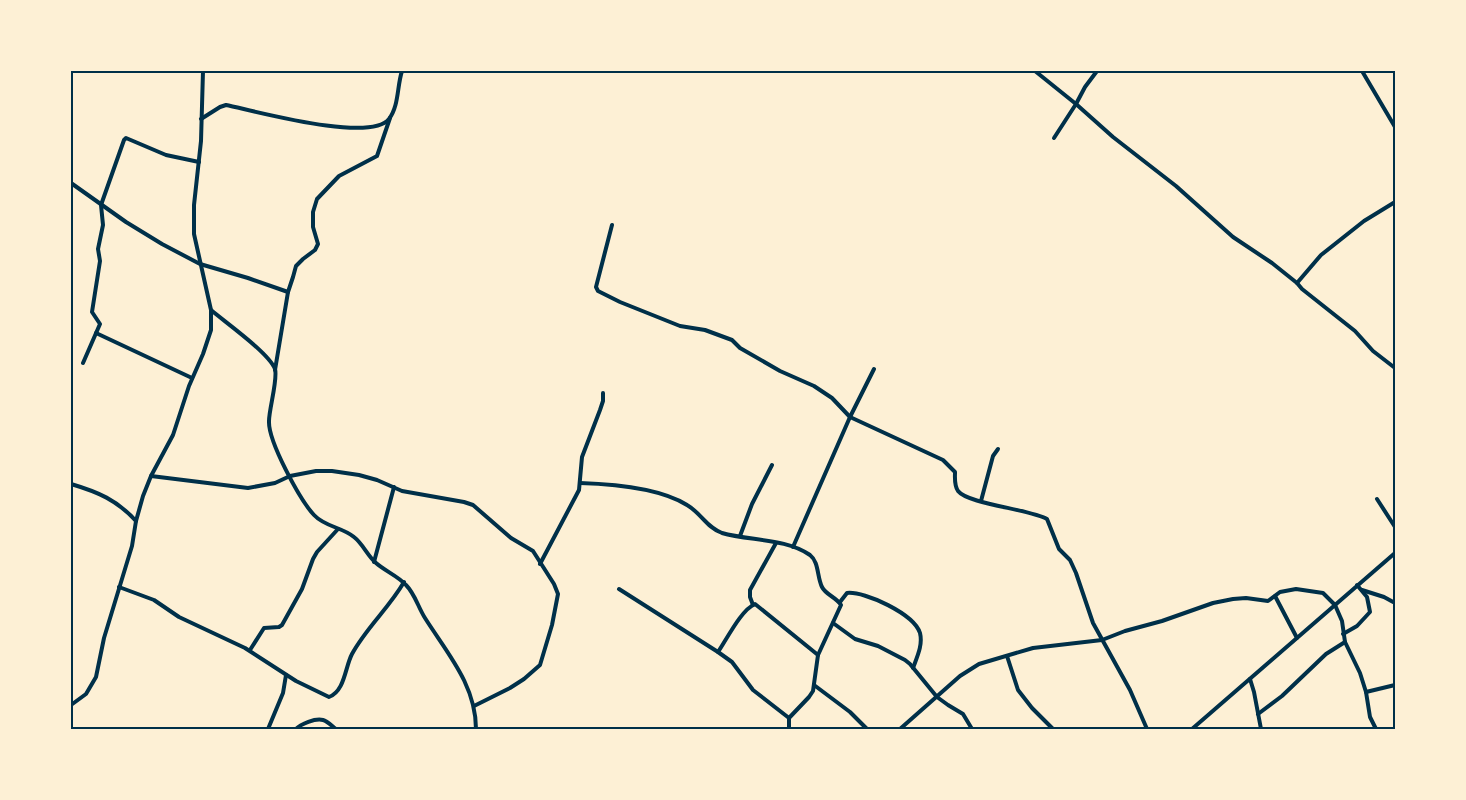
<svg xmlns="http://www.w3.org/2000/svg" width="1466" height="800" viewBox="0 0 1466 800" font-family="Signika,sans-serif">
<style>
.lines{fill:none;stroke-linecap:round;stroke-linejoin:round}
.minor{stroke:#003049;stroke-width:4}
.neatline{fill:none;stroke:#003049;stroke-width:2}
</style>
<rect width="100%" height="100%" fill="#fdf0d5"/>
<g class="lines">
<g class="minor">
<path d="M1035 71 1076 104 1113 137 1176 186 1233 237 1272 263 1297 283 1302 289 1355 331 1373 351 1395 368"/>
<path d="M1362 71 1395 127"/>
<path d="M201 119 220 107 226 105C255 111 370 143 389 119 399 106 397 86 402 71"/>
<path d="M1054 138 1076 104 1085 87 1097 71"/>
<path d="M71 183 126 222 162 244 200 264 248 278 288 292"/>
<path d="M612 225 596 287 598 291 620 302 680 326 705 330 732 340 740 348 780 371 814 386 832 398 850 417 943 460 955 472C955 478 954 485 958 491 968 504 1029 509 1047 519L1059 549 1070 560 1076 573 1093 623 1130 690 1147 729"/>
<path d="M1297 283 1321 255 1364 221 1395 202"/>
<path d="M211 310C225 322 269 353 275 369 278 379 269 409 269 421 268 441 300 500 314 515 325 527 342 527 354 537 363 544 367 555 376 563 385 571 398 576 406 585 415 594 418 607 425 618 447 653 476 685 476 729"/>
<path d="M96 333 192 378"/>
<path d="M83 363 100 324 92 312 100 261 98 249 103 225 101 205 124 140 126 138 166 155 199 162"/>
<path d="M275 370 288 292 293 277 296 266 303 259 315 250 318 244 313 227V212L317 199 339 176 377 156 390 118"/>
<path d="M151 476 248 488 275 483 290 476 316 471H332L359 475 377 480 402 491 464 502 473 505 511 538 533 551 554 584 558 594 552 625 540 665 524 679 510 688 474 706"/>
<path d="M580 483C611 484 660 488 687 505 701 513 706 527 722 533 749 541 786 538 810 555 819 562 817 577 822 587 826 595 836 597 841 605L818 655 813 691 809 697 789 718"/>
<path d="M71 484C98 492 117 500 136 521"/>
<path d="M1377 499 1395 527"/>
<path d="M981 501 993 456 998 449"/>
<path d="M740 536 752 504 772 465"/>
<path d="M793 547 850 417 874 369"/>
<path d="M374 562 394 487"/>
<path d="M540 564 579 490 582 457 600 410 603 401V393"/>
<path d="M119 587 154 600 179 617 245 648 296 681 329 697C345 691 345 667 352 654 366 628 389 608 404 582"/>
<path d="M619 589 718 652 732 662 753 690 789 718V729"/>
<path d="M1362 590 1384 597 1395 603"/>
<path d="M1275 596 1297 638"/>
<path d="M840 602 847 593C865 591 914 614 920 633 923 645 917 657 913 668"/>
<path d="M753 605 750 597V590L776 543"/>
<path d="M833 623 855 639 878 646 905 660 910 664 937 697 948 705 963 714 972 729"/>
<path d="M1343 634 1357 626 1370 612 1367 597 1357 585"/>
<path d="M250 650 264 628 279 627 282 625 302 589 313 559 317 552 338 529"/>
<path d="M718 652C727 639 741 610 755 604L818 655"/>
<path d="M1007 656 1018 690 1032 708 1053 729"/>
<path d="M1250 679 1254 692 1261 729"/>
<path d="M814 685 850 712 867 729"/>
<path d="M1366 692 1395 685"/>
<path d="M71 705 86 694 96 677 104 638 132 546 136 521 143 496 151 476 173 435 189 386 203 354 211 330V310L194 234V205L201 141 203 71"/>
<path d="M1258 714 1282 696 1326 654 1345 642"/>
<path d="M268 729 283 693 286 675"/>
<path d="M296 729C301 724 315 718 323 720 327 721 332 726 336 729"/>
<path d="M900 729 960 676 979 664 1033 648 1102 640 1125 631 1162 621 1213 603 1233 599 1246 598 1268 601 1280 592 1296 589 1323 593 1335 605 1342 621 1345 642 1360 673 1366 692 1370 717 1376 729"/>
<path d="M1192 729 1395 553"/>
</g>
</g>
<rect width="1466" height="800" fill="none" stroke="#fdf0d5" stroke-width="145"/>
<rect x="72" y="72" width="1322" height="656" class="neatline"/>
</svg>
